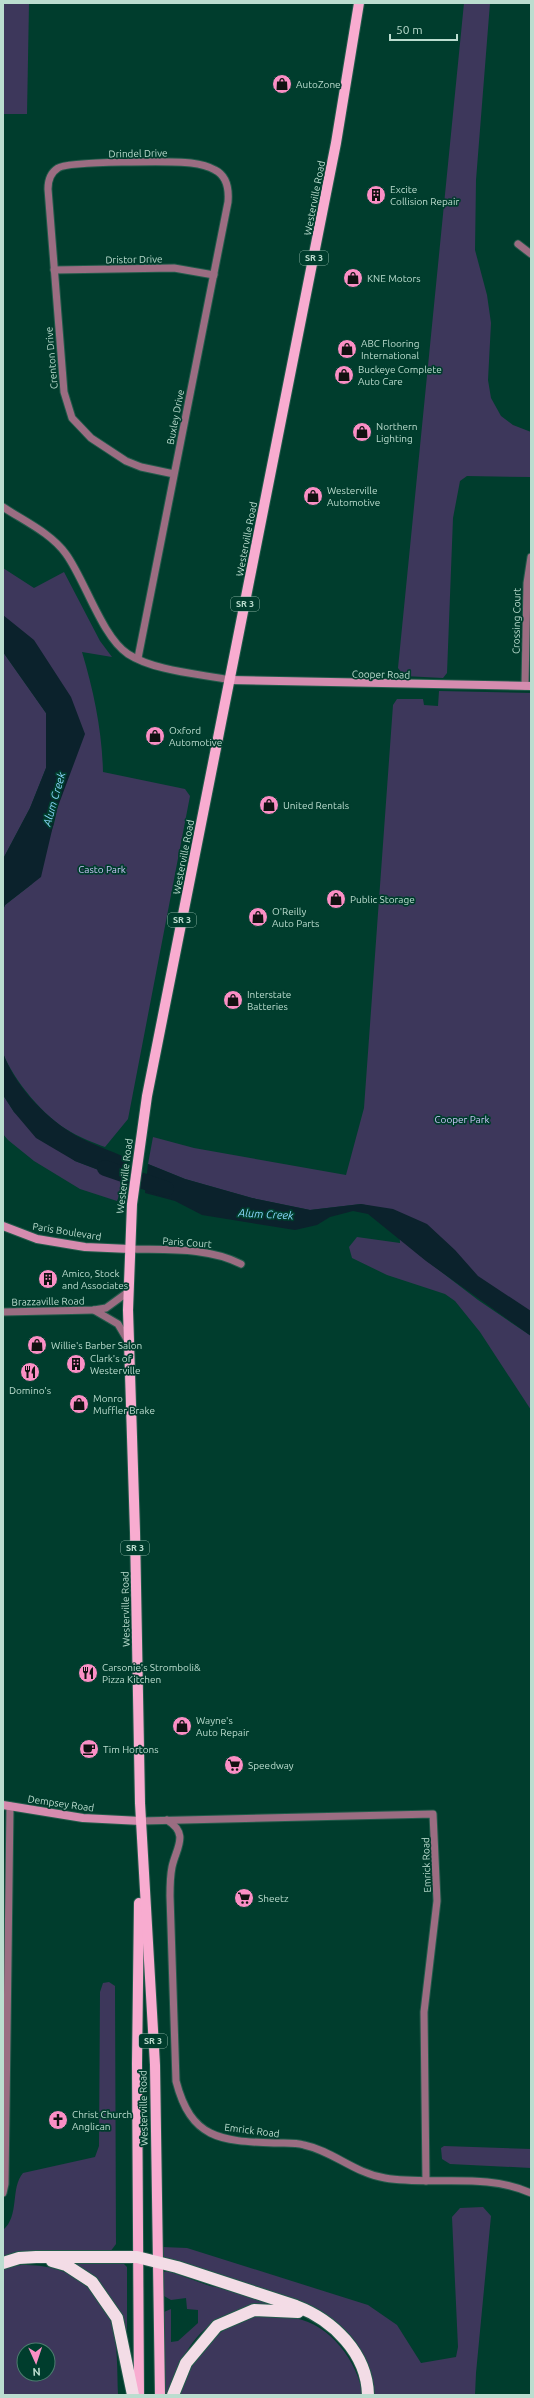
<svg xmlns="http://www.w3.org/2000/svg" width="534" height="2398" viewBox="0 0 534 2398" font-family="Ubuntu,sans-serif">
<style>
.green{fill:#3d375b;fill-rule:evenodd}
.water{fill:#0b222c}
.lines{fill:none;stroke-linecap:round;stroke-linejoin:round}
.river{stroke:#0b222c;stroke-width:16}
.street-casing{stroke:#225a4a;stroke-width:9}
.secondary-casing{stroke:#225a4a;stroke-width:10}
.primary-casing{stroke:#225a4a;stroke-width:12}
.highway-casing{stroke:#225a4a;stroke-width:14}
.street{stroke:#9b6d82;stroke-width:7}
.secondary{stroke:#d58caf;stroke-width:8}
.primary{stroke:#f8acd0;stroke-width:10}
.highway{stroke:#f3dce6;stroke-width:12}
.labels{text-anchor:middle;stroke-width:3.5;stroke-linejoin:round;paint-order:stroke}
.shield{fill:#003d2d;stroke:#83ad9e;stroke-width:1}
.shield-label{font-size:9px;font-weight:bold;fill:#bbddcf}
.poi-label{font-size:10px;fill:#bbddcf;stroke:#003d2d;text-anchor:start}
.street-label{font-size:10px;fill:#bbddcf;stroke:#003d2d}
.park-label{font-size:10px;fill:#ccc7f9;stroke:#003d2d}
.water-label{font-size:11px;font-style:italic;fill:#89d7fc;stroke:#003d2d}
</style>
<rect width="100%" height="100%" fill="#003d2d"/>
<g class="green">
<path d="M3 3H29L27 114H3Z"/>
<path d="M464 3H490L476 180 475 250 487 295 491 323 488 380 491 398 501 416 513 425 531 432V477L467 476 460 481 453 518 447 673 443 678 404 676 398 668Z"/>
<path d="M3 568 34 588 64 572 100 641 112 657 82 652C94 692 102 731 103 772L185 789 190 796 128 1119 105 1147C94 1143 81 1138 71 1132 45 1118 13 1080 3 1053V910L5 905 32 884 54 824 74 731 3 645Z"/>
<path d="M3 652 46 713V768L30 808 3 859Z"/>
<path d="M439 691 531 693V1329L414 1251 478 1300 531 1336V1410L480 1332 455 1301 445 1294 387 1275 352 1258 349 1247 357 1237 400 1243 398 1212 361 1204 310 1210 252 1198 185 1179 148 1164 153 1137 194 1148 346 1175 364 1108 393 705 397 699H423L424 705 438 706Z"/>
<path d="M3 1095 14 1112 75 1161 125 1180 117 1201 80 1189 34 1161 8 1140 3 1134Z"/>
<path d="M109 1982 115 1986 116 2244 110 2252 3 2257V2230C20 2216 10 2188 23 2173L95 2157 99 2146 100 1992 103 1983Z"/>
<path d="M444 2146 531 2149V2168L450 2164 442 2159 441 2148Z"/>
<path d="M483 2207 491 2216 476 2373 475 2395H375C365 2322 319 2308 257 2288 228 2279 199 2270 169 2260L164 2257 162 2247 187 2248 368 2305 397 2325 421 2363 456 2357 458 2347 452 2217 460 2208Z"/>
<path d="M77 2264H124L127 2267V2338C115 2300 107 2291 76 2266Z"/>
<path d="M21 2265C57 2265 80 2273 101 2304 105 2310 110 2316 112 2322 118 2345 117 2371 118 2395H3V2268ZM24 2350H48V2374H24Z"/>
<path d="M168 2271 210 2286 229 2289 269 2302 268 2306C252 2311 233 2314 218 2321 191 2333 177 2368 168 2394H164V2312L171 2309V2342L178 2341 198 2323V2310L187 2309 186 2298 171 2300 164 2296 163 2272Z"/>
<path d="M260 2315C272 2316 284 2316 295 2318 331 2325 357 2361 363 2395H179C194 2354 216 2325 260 2315Z"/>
</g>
<g class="water">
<path d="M3 615 34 640 71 697 85 734 57 809 41 877 5 905 3 910V859L30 808 46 768V713L3 652Z"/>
<path d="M3 1053C14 1084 42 1114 70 1132 87 1143 110 1150 129 1159L125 1180 75 1161 36 1138 14 1112 3 1095Z"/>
<path d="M148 1164 185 1179 252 1198 310 1210 361 1204 393 1209 427 1224 455 1250 478 1276 531 1311V1336L426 1261 368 1214 353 1211 330 1217 317 1225 295 1230 202 1215 175 1201 145 1193Z"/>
</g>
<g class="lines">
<path class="river" d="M105 1168 166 1189"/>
<g class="street-casing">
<g id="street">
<path d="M518 244 531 254"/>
<path d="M54 270 174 268 214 275"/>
<path d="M3 507C24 521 51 533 66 554 85 580 102 637 128 654 154 671 200 674 230 680"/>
<path d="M138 658 228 202C229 190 227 176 215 170 208 166 199 164 191 163 175 161 68 161 58 168 50 173 48 180 48 189L64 392 72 418 91 438 126 461 141 467 174 474"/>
<path d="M525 686 527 583 531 557"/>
<path d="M130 1249C167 1250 208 1247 241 1264"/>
<path d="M94 1310 118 1324 128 1341"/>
<path d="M3 1312 94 1310 106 1308 128 1292"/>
<path d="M167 1820C190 1834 176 1848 172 1867 170 1877 170 1887 170 1896L176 2081C191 2139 220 2141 274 2143 284 2143 295 2142 304 2145 333 2151 354 2173 385 2178 433 2186 485 2172 531 2193"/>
<path d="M141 1821 433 1814 437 1901 424 2012 426 2181"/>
<path d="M3 2193 5 2184 10 1806"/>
</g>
</g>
<g class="secondary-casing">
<g id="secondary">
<path d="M230 680 531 686"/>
<path d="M3 1226 37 1239 85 1247 130 1249"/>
<path d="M3 1805 83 1818 141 1821"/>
</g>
</g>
<g class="primary-casing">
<g id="primary">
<path d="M139 2395 137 2064 139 1903"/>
<path d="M160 2395 155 2065 140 1803 135 1532 128 1310 132 1204 147 1096 336 143 359 3"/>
</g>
</g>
<g class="highway-casing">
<g id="highway">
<path d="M52 2261 66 2265 92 2282 117 2318 133 2395"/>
<path d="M3 2263 19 2258 36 2257H137L177 2267 296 2306C333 2320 367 2353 368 2395"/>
<path d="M173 2395 186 2363 217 2326 254 2310 298 2312"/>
</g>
</g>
<use href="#street" class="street"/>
<use href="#secondary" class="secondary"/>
<use href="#primary" class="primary"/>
<use href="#highway" class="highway"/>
</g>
<defs>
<g id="shop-disc" transform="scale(1)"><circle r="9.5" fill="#fb8fc5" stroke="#003d2d"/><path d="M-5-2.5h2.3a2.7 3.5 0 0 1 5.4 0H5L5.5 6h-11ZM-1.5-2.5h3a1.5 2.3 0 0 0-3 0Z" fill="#111"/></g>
<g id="building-disc" transform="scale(1)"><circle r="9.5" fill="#fb8fc5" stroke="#003d2d"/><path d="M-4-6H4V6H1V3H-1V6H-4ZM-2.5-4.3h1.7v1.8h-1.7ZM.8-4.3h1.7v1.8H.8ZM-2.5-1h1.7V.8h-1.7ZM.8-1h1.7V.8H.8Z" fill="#111"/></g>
<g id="restaurant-disc" transform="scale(1)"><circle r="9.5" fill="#fb8fc5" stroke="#003d2d"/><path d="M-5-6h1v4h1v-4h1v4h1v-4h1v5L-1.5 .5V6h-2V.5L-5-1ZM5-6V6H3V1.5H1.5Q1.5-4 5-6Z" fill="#111"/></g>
<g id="cafe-disc" transform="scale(1)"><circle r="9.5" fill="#fb8fc5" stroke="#003d2d"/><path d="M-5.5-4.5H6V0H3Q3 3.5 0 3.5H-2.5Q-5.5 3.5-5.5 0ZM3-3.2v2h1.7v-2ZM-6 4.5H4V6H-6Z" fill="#111"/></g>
<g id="supermarket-disc" transform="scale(1)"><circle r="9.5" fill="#fb8fc5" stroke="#003d2d"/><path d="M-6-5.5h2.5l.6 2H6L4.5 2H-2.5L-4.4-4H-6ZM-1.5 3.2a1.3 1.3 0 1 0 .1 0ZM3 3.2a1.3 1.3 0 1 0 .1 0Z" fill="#111"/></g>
<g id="church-disc" transform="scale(1)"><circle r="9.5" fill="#fb8fc5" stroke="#003d2d"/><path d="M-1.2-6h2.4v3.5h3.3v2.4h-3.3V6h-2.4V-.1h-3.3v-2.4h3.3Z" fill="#111"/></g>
</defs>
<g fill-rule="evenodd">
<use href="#shop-disc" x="282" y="84"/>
<use href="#building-disc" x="376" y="195"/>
<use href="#shop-disc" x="353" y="278"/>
<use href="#shop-disc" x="347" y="349"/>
<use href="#shop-disc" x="344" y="375"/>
<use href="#shop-disc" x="362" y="432"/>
<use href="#shop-disc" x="313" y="496"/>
<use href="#shop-disc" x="155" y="736"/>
<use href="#shop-disc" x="269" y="805"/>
<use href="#shop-disc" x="336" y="899"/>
<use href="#shop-disc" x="258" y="917"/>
<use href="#shop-disc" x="233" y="1000"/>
<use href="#building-disc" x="48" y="1279"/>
<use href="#shop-disc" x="37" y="1345"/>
<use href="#building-disc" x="76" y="1364"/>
<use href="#restaurant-disc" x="30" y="1372"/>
<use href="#shop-disc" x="79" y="1404"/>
<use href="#restaurant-disc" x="88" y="1673"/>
<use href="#shop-disc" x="182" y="1726"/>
<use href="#cafe-disc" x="89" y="1749"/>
<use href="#supermarket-disc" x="234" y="1765"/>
<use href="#supermarket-disc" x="244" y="1898"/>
<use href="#church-disc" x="58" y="2120"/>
</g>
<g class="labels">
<g class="shield">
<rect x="300" y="251" width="28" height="14" rx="3"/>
<rect x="231" y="597" width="28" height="14" rx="3"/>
<rect x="168" y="913" width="28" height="14" rx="3"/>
<rect x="121" y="1541" width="28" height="14" rx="3"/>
<rect x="139" y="2034" width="28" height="14" rx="3"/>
</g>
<g class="shield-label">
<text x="314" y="261">SR 3</text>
<text x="245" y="607">SR 3</text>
<text x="182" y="923">SR 3</text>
<text x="135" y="1551">SR 3</text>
<text x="153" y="2044">SR 3</text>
</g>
<g class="poi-label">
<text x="296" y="88">AutoZone</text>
<text x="390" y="193">Excite<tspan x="390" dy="12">Collision Repair</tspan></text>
<text x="367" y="282">KNE Motors</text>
<text x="361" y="347">ABC Flooring<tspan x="361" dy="12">International</tspan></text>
<text x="358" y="373">Buckeye Complete<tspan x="358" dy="12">Auto Care</tspan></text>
<text x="376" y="430">Northern<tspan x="376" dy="12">Lighting</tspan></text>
<text x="327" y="494">Westerville<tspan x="327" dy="12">Automotive</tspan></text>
<text x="169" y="734">Oxford<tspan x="169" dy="12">Automotive</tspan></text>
<text x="283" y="809">United Rentals</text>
<text x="350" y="903">Public Storage</text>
<text x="272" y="915">O'Reilly<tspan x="272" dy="12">Auto Parts</tspan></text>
<text x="247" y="998">Interstate<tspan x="247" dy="12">Batteries</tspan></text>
<text x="62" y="1277">Amico, Stock<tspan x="62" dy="12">and Associates</tspan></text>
<text x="51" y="1349">Willie's Barber Salon</text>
<text x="90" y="1362">Clark's of<tspan x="90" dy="12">Westerville</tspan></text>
<text x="30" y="1394" text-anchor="middle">Domino's</text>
<text x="93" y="1402">Monro<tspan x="93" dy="12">Muffler Brake</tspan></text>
<text x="102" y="1671">Carsonie's Stromboli&amp;<tspan x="102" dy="12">Pizza Kitchen</tspan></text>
<text x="196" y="1724">Wayne's<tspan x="196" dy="12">Auto Repair</tspan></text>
<text x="103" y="1753">Tim Hortons</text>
<text x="248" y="1769">Speedway</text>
<text x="258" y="1902">Sheetz</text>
<text x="72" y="2118">Christ Church<tspan x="72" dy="12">Anglican</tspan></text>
</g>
<g class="street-label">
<text transform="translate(138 153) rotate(-1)" y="4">Drindel Drive</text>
<text transform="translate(314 198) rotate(-79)" y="4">Westerville Road</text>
<text transform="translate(134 259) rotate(-1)" y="4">Dristor Drive</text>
<text transform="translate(51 358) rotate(-95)" y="4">Crenton Drive</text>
<text transform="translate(175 417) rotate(-79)" y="4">Buxley Drive</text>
<text transform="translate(246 539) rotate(-79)" y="4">Westerville Road</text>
<text transform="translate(516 621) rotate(-89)" y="4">Crossing Court</text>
<text transform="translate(381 674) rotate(1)" y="4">Cooper Road</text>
<text transform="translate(183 857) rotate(-79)" y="4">Westerville Road</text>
<text transform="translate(124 1176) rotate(-83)" y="4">Westerville Road</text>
<text transform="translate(67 1231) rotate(9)" y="4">Paris Boulevard</text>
<text transform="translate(187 1242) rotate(4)" y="4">Paris Court</text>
<text transform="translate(48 1301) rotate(-1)" y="4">Brazzaville Road</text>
<text transform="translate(125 1609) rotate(-91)" y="4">Westerville Road</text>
<text transform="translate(61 1803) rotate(8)" y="4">Dempsey Road</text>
<text transform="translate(426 1865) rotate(-92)" y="4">Emrick Road</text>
<text transform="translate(143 2108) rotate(-91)" y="4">Westerville Road</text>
<text transform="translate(252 2130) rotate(7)" y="4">Emrick Road</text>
</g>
<g class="park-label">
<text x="102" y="873">Casto Park</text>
<text x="462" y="1123">Cooper Park</text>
</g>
<g class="water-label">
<text transform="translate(54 799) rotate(-74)" y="4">Alum Creek</text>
<text transform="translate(266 1214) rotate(3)" y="4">Alum Creek</text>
</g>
</g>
<rect width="534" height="2398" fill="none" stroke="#bbddcf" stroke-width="8"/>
<g transform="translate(36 2362) rotate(177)"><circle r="19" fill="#003d2d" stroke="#4b7d6e"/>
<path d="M0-3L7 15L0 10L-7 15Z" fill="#fb8fc5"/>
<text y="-6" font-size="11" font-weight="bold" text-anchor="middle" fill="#bbddcf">N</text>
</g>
<path d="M390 34v6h67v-6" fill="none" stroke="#bbddcf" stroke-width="2"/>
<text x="396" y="34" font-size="12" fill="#bbddcf" stroke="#003d2d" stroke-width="3" paint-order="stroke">50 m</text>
</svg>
